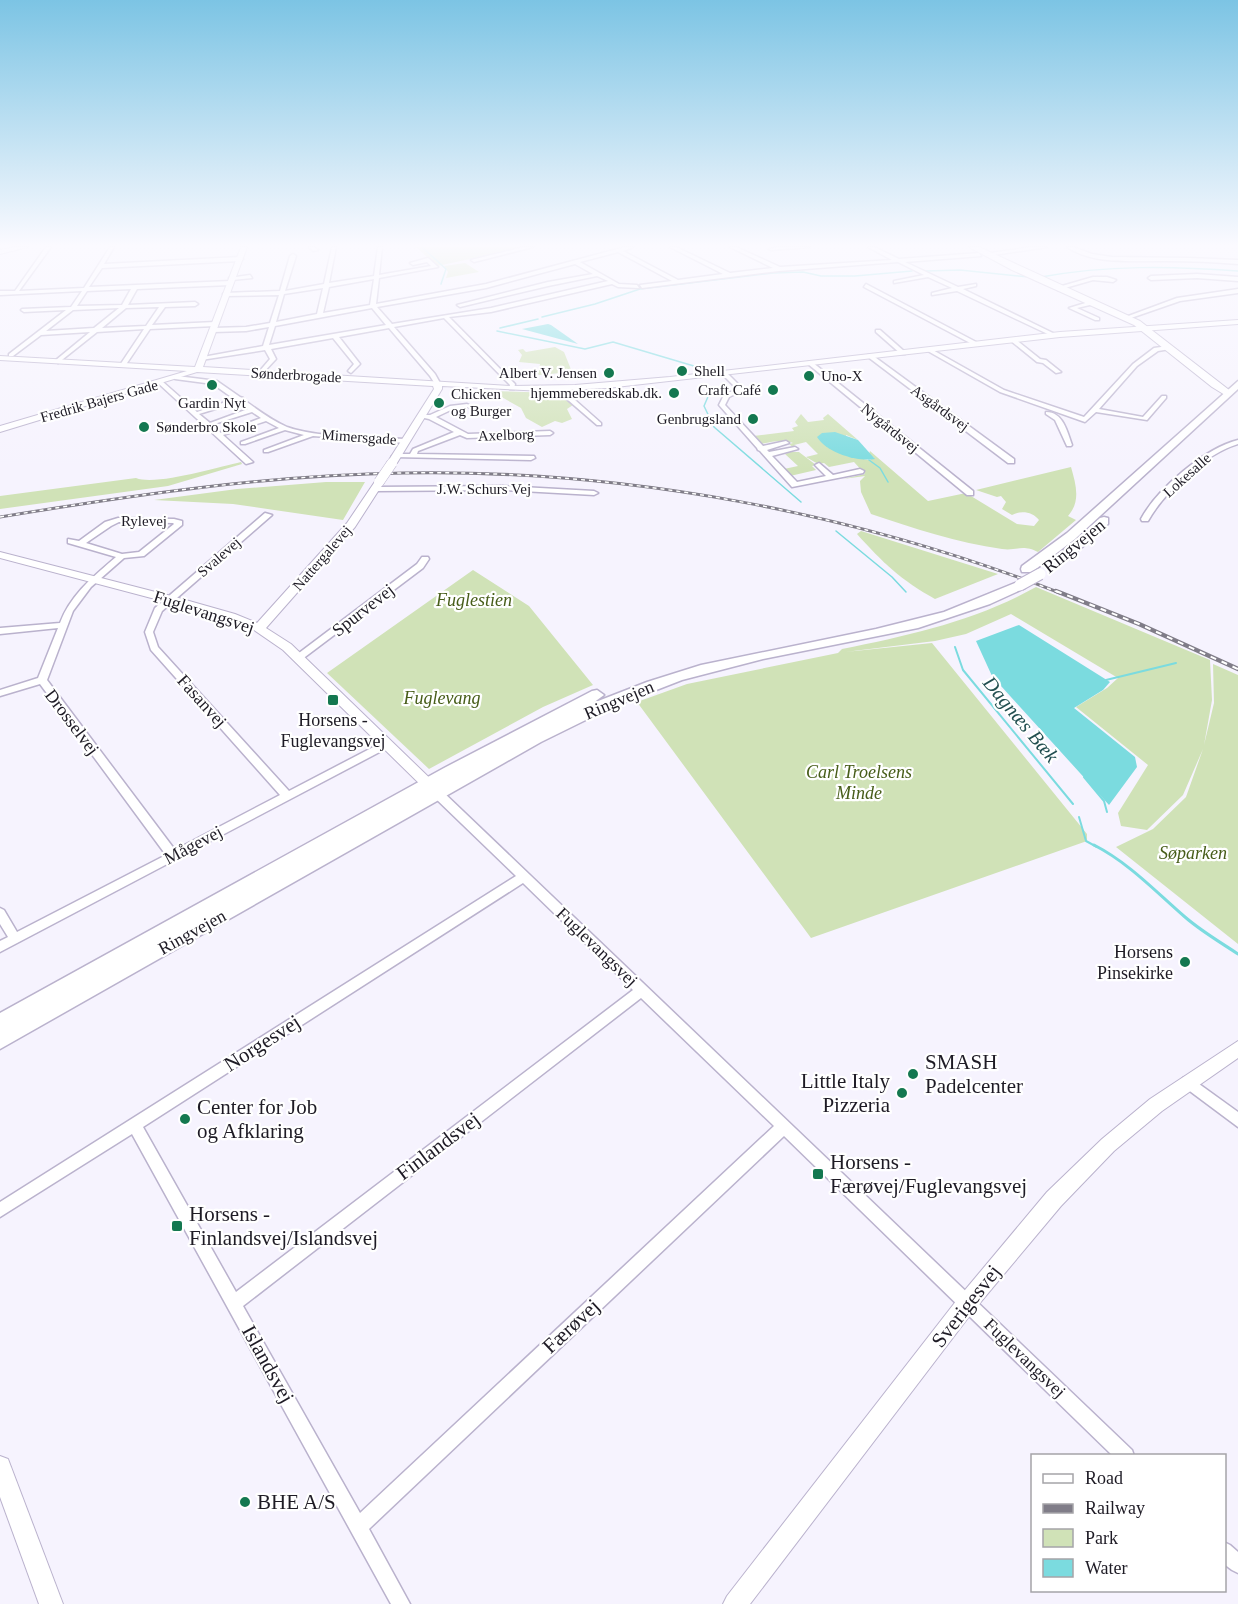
<svg xmlns="http://www.w3.org/2000/svg" width="1238" height="1604" viewBox="0 0 1238 1604" font-family="'Times New Roman',serif">
<style>
.green{fill:#d0e2b7}
.water{fill:#7bdbdf}
.lines{fill:none;stroke-linecap:round;stroke-linejoin:round}
.stream-far2{stroke:#7bdbdf;stroke-width:1.5}
.stream-far1{stroke:#7bdbdf;stroke-width:2}
.stream{stroke:#7bdbdf;stroke-width:3}
.minor-casing{stroke:#bab2cd;stroke-width:3}
.tertiary-casing{stroke:#bab2cd;stroke-width:2}
.secondary-casing{stroke:#bab2cd;stroke-width:2}
.primary-casing{stroke:#bab2cd;stroke-width:3}
.minor{fill:#fff;fill-rule:evenodd}
.tertiary{fill:#fff;fill-rule:evenodd}
.secondary{fill:#fff;fill-rule:evenodd}
.primary{fill:#fff;fill-rule:evenodd}
.rail-far1-casing{stroke:#807d88;stroke-width:3}
.rail-casing{stroke:#807d88;stroke-width:4.5}
.rail-far1{stroke:#fff;stroke-width:1.5;stroke-dasharray:4;stroke-linecap:butt}
.rail{stroke:#fff;stroke-width:2;stroke-dasharray:6;stroke-linecap:butt}
.tertiary-bridge-casing{stroke:#bab2cd;stroke-width:11;stroke-linecap:butt}
.primary-bridge-casing{stroke:#bab2cd;stroke-width:13;stroke-linecap:butt}
.tertiary-bridge{stroke:#fff;stroke-width:10}
.primary-bridge{stroke:#fff;stroke-width:11}
.poi-dot{fill:#147850;stroke:#fff;stroke-width:2}
.labels{text-anchor:middle;stroke-width:4.5;stroke-linejoin:round;paint-order:stroke}
.far-poi-label{font-size:15px;fill:#1e1b25;stroke:#fff;text-anchor:start}
.far-street-label{font-size:15px;fill:#1e1b25;stroke:#fff}
.street-label{font-size:18px;fill:#1e1b25;stroke:#fff}
.park-label{font-size:18px;font-style:italic;fill:#475d19;stroke:#fff}
.poi-label{font-size:18px;fill:#1e1b25;stroke:#fff}
.water-label{font-size:20px;font-style:italic;fill:#234f51;stroke:#fff}
.near-street-label{font-size:21px;fill:#1e1b25;stroke:#fff}
.near-poi-label{font-size:21px;fill:#1e1b25;stroke:#fff;text-anchor:start}
</style>
<rect width="100%" height="100%" fill="#f6f3fe"/>
<g class="green">
<path d="M412 247H527L437 266 417 248Z"/>
<path d="M465 263 479 272 446 278 448 272 444 266Z"/>
<path d="M555 347 564 352 572 372 539 375 535 371 539 370 540 364 519 362 522 355 518 350 523 349 526 352Z"/>
<path d="M491 391 558 393 573 405 567 409 572 419 562 423 555 421 542 427 526 418 521 408Z"/>
<path d="M801 414 808 422 824 420 823 418 828 414 858 440 846 435 847 456 869 460 874 458 869 454 870 451 928 501 966 493 1017 524 1034 526 1039 520C1033 512 1021 510 1012 515L1002 509 1006 502 1001 496 997 497 976 490 1071 467C1076 485 1081 501 1068 516L1076 520 1038 552C1022 544 1017 551 1002 549 958 543 913 528 871 514L861 492 860 481 865 476 843 479 865 474 854 462 829 467 824 463 818 464 806 457 818 454 806 442 794 445 797 448 795 449 789 444 793 443C783 439 772 442 760 444L753 436 794 431 792 428 798 426 795 422Z"/>
<path d="M790 452H799L816 465 812 466 816 470 790 476 784 469 798 466 785 454Z"/>
<path d="M241 462 242 464 168 486 0 509V496L136 478C156 486 218 467 241 462Z"/>
<path d="M326 482H365L343 520 233 504 154 500 237 489Z"/>
<path d="M861 531 998 574 935 599C902 581 882 562 857 534Z"/>
<path d="M473 570 529 606 593 685 543 707 429 769 327 673Z"/>
<path d="M1036 587 1210 660 1212 700 1204 745 1214 703 1213 664 1238 675V944L1116 847 1153 829 1186 797 1203 749 1183 795 1147 830 1121 826 1118 813 1148 765 1076 707 1107 688 1118 678 1011 614 966 634 935 641 845 652 932 643 1087 834V841L811 938 637 702 687 684 838 653 842 649C910 635 975 621 1036 587Z"/>
</g>
<g class="water">
<path d="M548 324 551 325 578 344 522 329Z"/>
<path d="M835 432 858 440 875 459C857 462 827 453 817 437L822 433Z"/>
<path d="M1019 625 1110 682 1103 690 1074 708 1135 757 1137 767 1109 805 992 676 976 641Z"/>
</g>
<g class="lines">
<g class="stream-far2">
<path d="M422 247 446 269 441 284"/>
<path d="M926 271 960 270 1029 277"/>
<path d="M1041 277C1107 265 1172 266 1238 271"/>
<path d="M542 317 595 304 640 289 773 273 803 272 821 276H855L912 271"/>
<path d="M500 328 538 319"/>
<path d="M497 331 585 349 613 342 704 369"/>
<path d="M710 392 704 406 714 427 801 502"/>
<path d="M869 460 880 468 888 482"/>
<path d="M836 531 892 577 906 592"/>
</g>
<g class="stream-far1">
<path d="M955 647 963 670 1073 804"/>
<path d="M1106 680 1176 663"/>
<path d="M1084 777 1104 801 1107 812"/>
<path d="M1079 817 1086 841 1097 847"/>
</g>
<path class="stream" d="M1094 845C1129 863 1155 891 1185 917 1201 931 1220 942 1238 954"/>
<g class="minor-casing">
<g id="minor">
<path d="M46 247H51L19 291 84 288 110 247H114L104 264 240 257 243 259 240 261 102 268 89 287 230 281 233 283 230 285 137 289 128 305 195 302 198 304 195 306 165 307 152 325 215 322 218 324 215 326 150 329 125 366 120 365 144 329 97 332 58 363 56 362V360L90 332 41 335 13 356H9V354L66 310 24 312 21 310 22 309 71 307 82 291 0 295V291H15ZM131 289 122 305 77 306 87 291ZM159 307 146 326 102 328 126 308ZM119 308 94 328 46 331 73 310Z"/>
<path d="M309 247H314L318 250 313 251Z"/>
<path d="M332 247H336L329 283 374 276 378 247H382L379 275 431 266 427 262 413 265 410 263 428 258 438 267 379 278 376 304 486 284 625 247H633L623 251 678 280 723 274 670 247H676L730 273 773 268 730 247H736L780 267 892 260 868 247H874L899 259 979 253 981 256 905 262 958 287 976 284V286L963 289 1057 335 1052 336 957 291 932 295V293L952 288 928 277 894 283V281L924 275 898 262 779 271 642 288 640 285 672 281 618 252 580 262 619 284 637 285 639 288 618 287 612 284 491 312 449 317 515 384 514 389H510V385L444 318 394 327 435 374 440 383 437 385 435 384 430 376 389 328 339 337 360 364 351 373 348 371 354 364 333 338 271 349 276 359 261 375 258 373 270 359 265 350 201 360 200 359 203 357 263 346 269 327 246 331 213 332 210 330 213 328 246 327 270 323 279 295 226 296 223 294 224 293 280 291 290 256 293 254 296 256 285 291 324 284ZM575 264 593 274 548 282 457 305 460 307 548 286 597 276 608 281 491 308 392 324 377 307 486 288ZM374 279 370 305 323 313 329 287ZM323 288 317 314 276 322 284 294ZM372 308 386 325 269 345 275 326Z"/>
<path d="M524 247H533L474 262 471 260Z"/>
<path d="M780 247H810L771 250 769 249Z"/>
<path d="M1032 247H1047L987 256 984 254Z"/>
<path d="M1067 247H1073L1092 254 1112 257 1189 258 1238 260V264C1215 262 1191 261 1167 261 1134 260 1096 266 1067 247Z"/>
<path d="M1197 274 1238 277V281L1197 278 1151 280 1148 278 1151 276Z"/>
<path d="M250 275 252 278 232 280 229 278Z"/>
<path d="M1093 277H1107L1116 280 1113 282 1093 280 1058 290 1055 288Z"/>
<path d="M866 284 978 343 979 344 974 345 864 287Z"/>
<path d="M1238 289V293L1180 301 1128 319 1123 318 1177 298Z"/>
<path d="M1092 301 1095 303 1094 304 1077 308 1099 318V320H1095L1069 308Z"/>
<path d="M876 330H880L905 352V354H901L876 332Z"/>
<path d="M1011 339H1015L1040 359 1046 360 1061 372 1056 373 1043 363 1037 362 1011 341Z"/>
<path d="M1168 346 1170 347V349L1158 351 1137 366 1099 409 1143 417 1162 396H1166V398L1147 420 1096 412 1085 422 1000 392 926 350 931 349 1004 390 1084 417 1133 364 1154 348Z"/>
<path d="M868 355H872L1014 459V463H1008L868 357Z"/>
<path d="M808 362H812L973 491V495H967L808 364Z"/>
<path d="M722 372H726L744 390 729 397 725 405 763 446 786 441 789 443 767 450 769 452 795 447 798 449 772 456 797 482 826 476 815 465 819 463 833 475 860 469 864 471 863 473 792 487 760 451 758 450 757 448 719 405 724 395 737 389 722 374Z"/>
<path d="M177 376 217 381 240 397 243 398 244 400C258 410 271 420 287 427 317 438 372 437 405 439L408 441 405 443 313 436 268 452H264V450L304 435 285 430 245 444H241V442L279 428 266 421 223 435 253 462 246 464 158 383 163 382 197 412 234 399 213 384 175 379 174 378ZM238 402 248 409 210 423 199 414ZM252 412 261 418 221 433 211 425Z"/>
<path d="M560 388H564L566 392 601 423V425H597L561 394Z"/>
<path d="M467 404 469 405V407L453 409 436 417 468 434 550 431 553 433 550 435 467 438 460 435 418 451 417 454 534 456 535 458 531 460 394 457 392 456 396 454H410L413 449 454 432 429 419 420 417V415H430L450 406Z"/>
<path d="M1046 412C1063 412 1067 431 1072 445L1071 446H1067L1055 420 1046 414Z"/>
<path d="M1238 440V444C1205 454 1165 491 1148 521H1142L1141 519C1157 489 1205 448 1238 440Z"/>
<path d="M503 486 594 491 598 493 594 495 503 490 375 491 371 489 375 487Z"/>
<path d="M265 513 272 515 162 611 153 632 158 647 289 791 383 742H391L392 744 391 746 0 952V941L8 937 0 924V908L4 910 17 932 166 855 40 684 0 696V690L38 678 58 628 0 634V628L60 623C71 594 94 576 116 557L68 543V539L79 541 105 522 118 518 174 519 182 521V525L144 556 124 558 91 587 73 611 47 680 175 850 280 795 151 650 145 632 155 608ZM119 522 173 523 174 524 139 552 122 554 86 543 111 526Z"/>
<path d="M422 557H428L429 559 423 568 301 660H295L293 658 295 656 417 564Z"/>
<path d="M438 790 442 791 1132 1450 1134 1456H1113L784 1136 369 1529 410 1604H391L132 1134 0 1217V1202L516 876 434 797 433 794 434 791ZM523 883 633 990 236 1292 143 1127ZM641 998 774 1126 360 1513 243 1306Z"/>
<path d="M1188 1076 1238 1112V1127L1183 1086 1181 1082 1183 1078Z"/>
<path d="M1224 1542 1230 1545 1238 1552V1573L1232 1570 1224 1564Z"/>
</g>
</g>
<g class="tertiary-casing">
<g id="tertiary">
<path d="M15 247H28L0 254V250Z"/>
<path d="M241 247H247L203 367 512 386 575 385 670 377 1060 332 1238 320V324L1060 337 607 388 544 391 442 386V389L397 463 392 466 387 463 434 389 433 386 197 372 0 432V426L187 371 0 360V356L195 367Z"/>
<path d="M376 480 384 482 355 527 266 628 291 644 441 789 443 792 436 797 431 795 283 650 254 630 227 618 0 558V552L175 597 235 614 257 623 347 523Z"/>
<path d="M1238 1041V1058L1162 1111 1114 1151 1061 1206 974 1310 750 1604H723L727 1596 960 1296 1047 1192 1102 1139 1150 1099Z"/>
<path d="M0 1456 8 1459 63 1604H39L0 1497Z"/>
</g>
</g>
<g class="secondary-casing">
<path id="secondary" d="M969 247H979L1140 321 1233 393 1225 395 1212 387 1134 325 1012 270Z"/>
</g>
<g class="primary-casing">
<g id="primary">
<path d="M1238 381V389L1075 539 1032 572H1022L1021 569 1022 566 1067 533Z"/>
<path d="M1104 517 1108 518V524L1069 559H1061L1059 556 1061 553 1100 518Z"/>
<path d="M1020 581 1027 585 1025 588 990 604 918 628 763 659 682 680 610 708 541 742 0 1049V1013L444 768 592 691 597 690 604 695 593 703 647 682 701 665 876 629 944 612Z"/>
</g>
</g>
<use href="#minor" class="minor"/>
<use href="#tertiary" class="tertiary"/>
<use href="#secondary" class="secondary"/>
<use href="#primary" class="primary"/>
<g class="rail-far1-casing">
<path id="rail-far1" d="M0 517C134 495 268 475 403 473 625 469 853 512 1060 593"/>
</g>
<g class="rail-casing">
<path id="rail" d="M1056 591 1139 624 1238 669"/>
</g>
<use href="#rail-far1" class="rail-far1"/>
<use href="#rail" class="rail"/>
<g class="tertiary-bridge-casing">
<path id="tertiary-bridge" d="M379 482 392 463"/>
</g>
<g class="primary-bridge-casing">
<path id="primary-bridge" d="M1020 585 1040 574"/>
</g>
<use href="#tertiary-bridge" class="tertiary-bridge"/>
<use href="#primary-bridge" class="primary-bridge"/>
</g>
<linearGradient id="sky" x2="0" y2="1"><stop stop-color="#7cc4e4"/><stop offset="0.52" stop-color="#fbfaff"/><stop offset="1" stop-color="#fbfaff" stop-opacity="0"/></linearGradient>
<rect width="1238" height="472" fill="url(#sky)"/>
<g class="poi-dot">
<circle cx="682" cy="371" r="6"/>
<circle cx="609" cy="373" r="6"/>
<circle cx="809" cy="376" r="6"/>
<circle cx="212" cy="385" r="6"/>
<circle cx="773" cy="390" r="6"/>
<circle cx="674" cy="393" r="6"/>
<circle cx="439" cy="403" r="6"/>
<circle cx="753" cy="419" r="6"/>
<circle cx="144" cy="427" r="6"/>
<rect x="327" y="694" width="12" height="12" rx="3"/>
<circle cx="1185" cy="962" r="6"/>
<circle cx="913" cy="1074" r="6"/>
<circle cx="902" cy="1093" r="6"/>
<circle cx="185" cy="1119" r="6"/>
<rect x="812" y="1168" width="12" height="12" rx="3"/>
<rect x="171" y="1220" width="12" height="12" rx="3"/>
<circle cx="245" cy="1502" r="6"/>
</g>
<g class="labels">
<g class="far-poi-label">
<text x="694" y="376">Shell</text>
<text x="597" y="378" text-anchor="end">Albert V. Jensen</text>
<text x="821" y="381">Uno-X</text>
<text x="761" y="395" text-anchor="end">Craft Café</text>
<text x="662" y="398" text-anchor="end">hjemmeberedskab.dk.</text>
<text x="451" y="399">Chicken<tspan x="451" dy="17">og Burger</tspan></text>
<text x="212" y="408" text-anchor="middle">Gardin Nyt</text>
<text x="741" y="424" text-anchor="end">Genbrugsland</text>
<text x="156" y="432">Sønderbro Skole</text>
</g>
<g class="far-street-label">
<text transform="translate(296 375) rotate(3)" y="5">Sønderbrogade</text>
<text transform="translate(99 401) rotate(-16)" y="5">Fredrik Bajers Gade</text>
<text transform="translate(940 408) rotate(36)" y="5">Asgårdsvej</text>
<text transform="translate(890 428) rotate(39)" y="5">Nygårdsvej</text>
<text transform="translate(506 435) rotate(-2)" y="5">Axelborg</text>
<text transform="translate(359 437) rotate(4)" y="5">Mimersgade</text>
<text transform="translate(1187 475) rotate(-42)" y="5">Lokesalle</text>
<text x="484" y="494">J.W. Schurs Vej</text>
<text x="144" y="526">Rylevej</text>
<text transform="translate(219 557) rotate(-41)" y="5">Svalevej</text>
<text transform="translate(322 558) rotate(-49)" y="5">Nattergalevej</text>
</g>
<g class="street-label">
<text transform="translate(1074 546) rotate(-39)" y="6">Ringvejen</text>
<text transform="translate(363 610) rotate(-38)" y="6">Spurvevej</text>
<text transform="translate(204 612) rotate(18)" y="6">Fuglevangsvej</text>
<text transform="translate(619 700) rotate(-23)" y="6">Ringvejen</text>
<text transform="translate(202 701) rotate(48)" y="6">Fasanvej</text>
<text transform="translate(72 722) rotate(53)" y="6">Drosselvej</text>
<text transform="translate(193 845) rotate(-28)" y="6">Mågevej</text>
<text transform="translate(192 932) rotate(-29)" y="6">Ringvejen</text>
<text transform="translate(597 947) rotate(44)" y="6">Fuglevangsvej</text>
<text transform="translate(1025 1358) rotate(44)" y="6">Fuglevangsvej</text>
</g>
<g class="park-label">
<text x="474" y="606">Fuglestien</text>
<text x="442" y="704">Fuglevang</text>
<text x="859" y="778">Carl Troelsens<tspan x="859" dy="21">Minde</tspan></text>
<text x="1193" y="859">Søparken</text>
</g>
<g class="poi-label">
<text x="333" y="726">Horsens -<tspan x="333" dy="21">Fuglevangsvej</tspan></text>
<text x="1173" y="958" text-anchor="end">Horsens<tspan x="1173" dy="21">Pinsekirke</tspan></text>
</g>
<g class="water-label">
<text transform="translate(1021 719) rotate(50)" y="7">Dagnæs Bæk</text>
</g>
<g class="near-street-label">
<text transform="translate(262 1043) rotate(-33)" y="7">Norgesvej</text>
<text transform="translate(438 1146) rotate(-37)" y="7">Finlandsvej</text>
<text transform="translate(966 1306) rotate(-52)" y="7">Sverigesvej</text>
<text transform="translate(571 1326) rotate(-43)" y="7">Færøvej</text>
<text transform="translate(268 1364) rotate(61)" y="7">Islandsvej</text>
</g>
<g class="near-poi-label">
<text x="925" y="1069">SMASH<tspan x="925" dy="24">Padelcenter</tspan></text>
<text x="890" y="1088" text-anchor="end">Little Italy<tspan x="890" dy="24">Pizzeria</tspan></text>
<text x="197" y="1114">Center for Job<tspan x="197" dy="24">og Afklaring</tspan></text>
<text x="830" y="1169">Horsens -<tspan x="830" dy="24">Færøvej/Fuglevangsvej</tspan></text>
<text x="189" y="1221">Horsens -<tspan x="189" dy="24">Finlandsvej/Islandsvej</tspan></text>
<text x="257" y="1509">BHE A/S</text>
</g>
</g>
<rect x="1031" y="1454" width="195" height="138" fill="#ffffff" stroke="#a5a4a8" stroke-width="1.5"/>
<rect x="1043" y="1474" width="30" height="9" fill="#ffffff" stroke="#a5a4a8" stroke-width="1.5"/>
<text x="1085" y="1484" font-size="18" fill="#1e1b25">Road</text>
<rect x="1043" y="1504" width="30" height="9" fill="#807d88" stroke="#a5a4a8" stroke-width="1.5"/>
<text x="1085" y="1514" font-size="18" fill="#1e1b25">Railway</text>
<rect x="1043" y="1529" width="30" height="18" fill="#d0e2b7" stroke="#a5a4a8" stroke-width="1.5"/>
<text x="1085" y="1544" font-size="18" fill="#1e1b25">Park</text>
<rect x="1043" y="1559" width="30" height="18" fill="#7bdbdf" stroke="#a5a4a8" stroke-width="1.5"/>
<text x="1085" y="1574" font-size="18" fill="#1e1b25">Water</text>
</svg>
